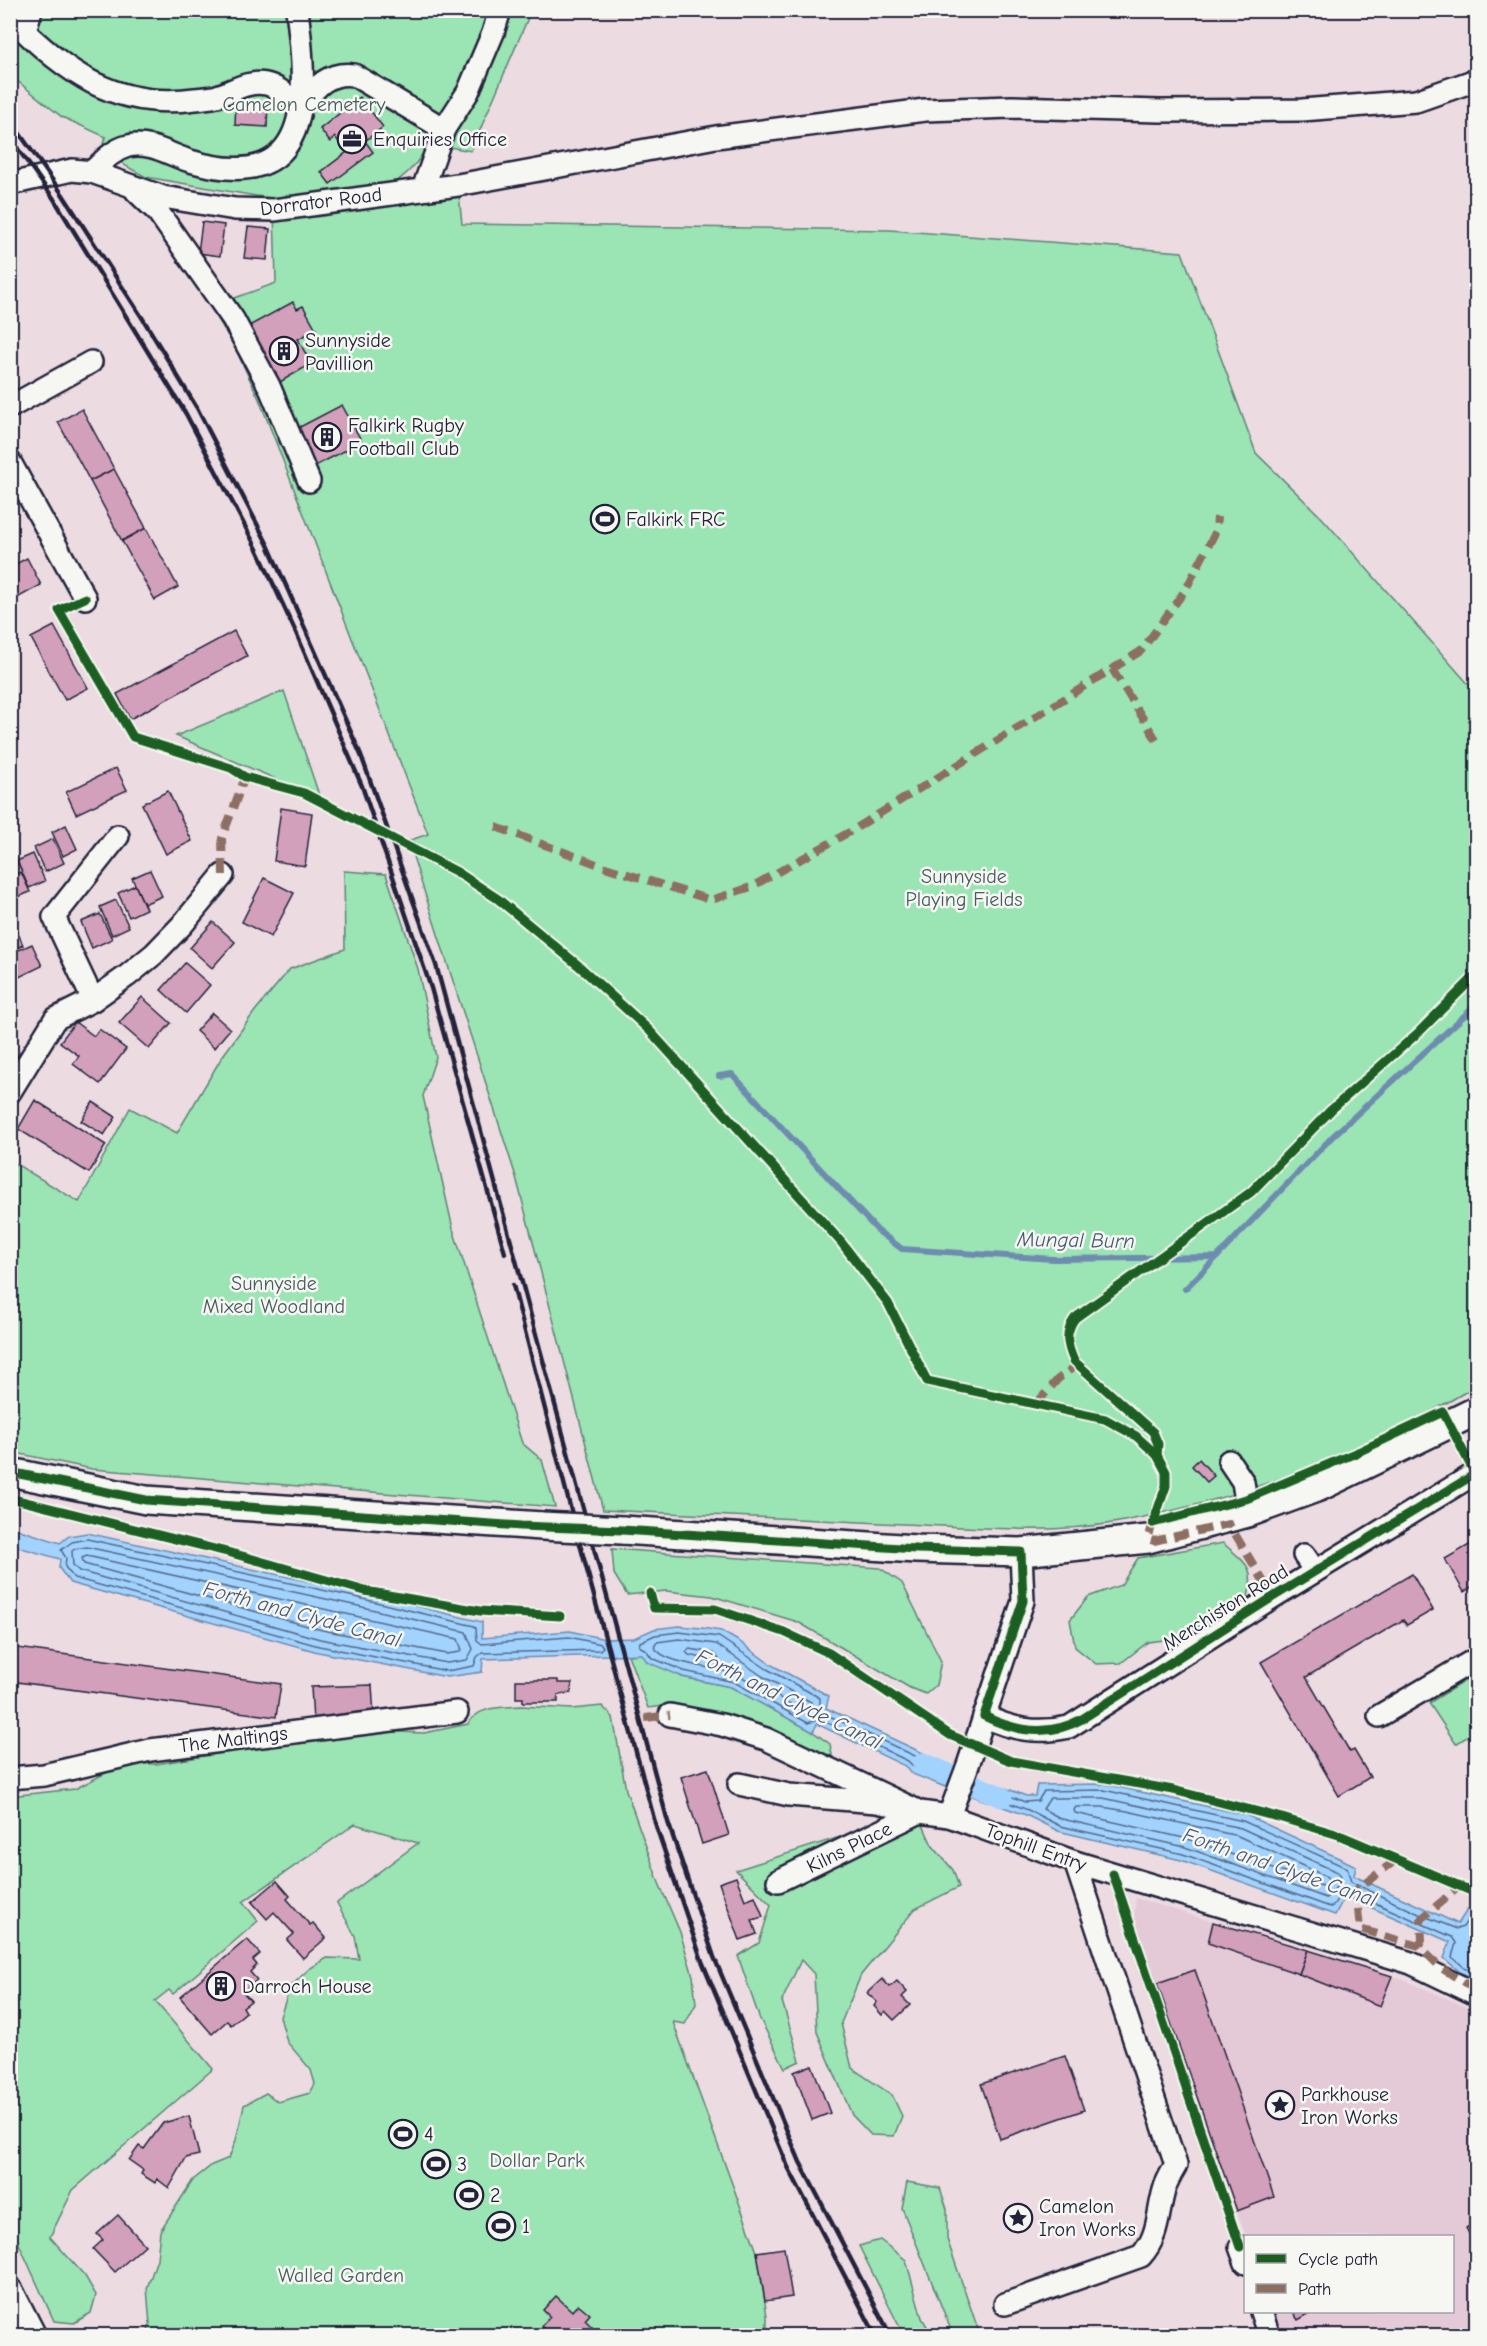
<svg xmlns="http://www.w3.org/2000/svg" width="1487" height="2346" viewBox="0 0 1487 2346" font-family="'Comic Neue',sans-serif">
<style>
.built{fill:#e4cad6}
.green{fill:#9be4b3;stroke:#5e8377;stroke-width:1.5}
.water{fill:#a1d3fe;stroke:#6e8cb0;stroke-width:1.5}
.lines{fill:none;stroke-linecap:round;stroke-linejoin:round}
.shore{stroke:#556989;stroke-width:1.5}
.stream{stroke:#6e8cb0;stroke-width:6}
.canal{stroke:#a1d3fe;stroke-width:21}
.building{fill:#d3a0bb;stroke:#22223b;stroke-width:1.5}
.minor-casing{stroke:#22223b;stroke-width:26}
.major-casing{stroke:#22223b;stroke-width:32}
.minor{stroke:#f6f6f2;stroke-width:21}
.major{stroke:#f6f6f2;stroke-width:27}
.rail{stroke:#22223b;stroke-width:4.5}
.major-bridge-casing{stroke:#22223b;stroke-width:32;stroke-linecap:butt}
.major-bridge{stroke:#f6f6f2;stroke-width:27}
.quiet{stroke:#8d6e63;stroke-width:8;stroke-dasharray:15 8;stroke-linecap:butt}
.cycleway-casing{stroke:#f6f6f2;stroke-width:13}
.cycleway{stroke:#1b5e20;stroke-width:9}
.labels{text-anchor:middle;stroke-width:5;stroke-linejoin:round;paint-order:stroke}
.park-label{font-size:20px;fill:#465c5f;stroke:#f6f6f2}
.poi-label{font-size:20px;fill:#22223b;stroke:#f6f6f2;text-anchor:start}
.street-label{font-size:20px;fill:#22223b;stroke:#f6f6f2}
.water-label{font-size:21px;font-style:italic;fill:#485776;stroke:#f6f6f2}
</style>
<rect width="100%" height="100%" fill="#ecdce2"/>
<filter id="ink" filterUnits="userSpaceOnUse"><feTurbulence type="fractalNoise" baseFrequency=".0167" numOctaves="2"/><feDisplacementMap in="SourceGraphic" scale="12" xChannelSelector="R" yChannelSelector="G"/><feConvolveMatrix kernelMatrix="1 2 1 2 8 2 1 2 1" color-interpolation-filters="sRGB"/></filter>
<g filter="url(#ink)">
<path class="built" d="M1136 1898 1407 1981 1476 2011V2335H1280L1272 2312H1452V2236H1246L1134 1918Z"/>
<g class="green">
<path d="M10 11H531L471 151 438 145 428 146C416 165 406 177 386 188L279 199 256 196 146 177 124 165 103 143 106 137 62 117 11 76Z"/>
<path d="M458 185 462 224 889 230 1182 252 1256 453 1323 519 1471 687 1476 683V1386C1366 1451 1245 1499 1119 1522 1047 1535 974 1527 902 1524 802 1519 703 1515 603 1510L516 1177 408 841 428 834 259 399 235 348 207 300 149 218 229 300 276 283 274 210Z"/>
<path d="M284 691 320 798 176 736Z"/>
<path d="M344 871 386 874 418 969 436 1057 423 1096 453 1229 522 1443 542 1460 555 1507 92 1469 11 1452V1161L79 1202 130 1108 177 1133 222 1057 255 1011 290 969 345 949Z"/>
<path d="M1223 1543C1245 1563 1256 1566 1248 1597L1181 1638 1148 1642 1121 1663 1096 1664 1075 1647 1070 1620 1088 1597 1121 1585 1138 1558Z"/>
<path d="M612 1549 880 1568 902 1583 941 1661 936 1685 926 1694 910 1688 798 1622 712 1596 666 1591 627 1595 614 1574Z"/>
<path d="M642 1654 682 1677 731 1687 813 1732 830 1744 832 1755 826 1759 673 1705 648 1708 628 1655Z"/>
<path d="M1466 1680 1476 1696V1731L1456 1744 1429 1703Z"/>
<path d="M521 1706 572 1709 602 1706 613 1717 626 1790 659 1883 680 1932 693 1976 696 2004 685 2024 673 2022 757 2252 767 2316V2335H146L150 2325 147 2288 157 2259 160 2231 193 2180 212 2165 229 2158 236 2140 244 2105 266 2093 278 2102 310 2093 315 2084 311 2070 287 2042 280 2017 290 1987 309 1969 327 1958 359 1959 355 1936 337 1903 418 1843 355 1824 243 1902 258 1921 173 1994 169 1990 155 2001 213 2069 73 2190 50 2237 85 2276 96 2295 91 2313 74 2323 54 2321 11 2226 10 1796 75 1789 125 1763 156 1764 302 1740 372 1731 424 1733 468 1724C480 1705 500 1708 521 1706Z"/>
<path d="M893 1820 922 1823 932 1845 953 1870 959 1887 915 1909 861 1975 841 2023 852 2068 892 2095 902 2116 894 2136 871 2135 852 2115 817 2032 814 1974 801 1960 782 2001 800 2061 785 2068 759 2017 738 1956 759 1943 771 1905 736 1870Z"/>
<path d="M907 2182 940 2188 947 2209V2239L980 2335H953L902 2208Z"/>
<path d="M880 2240 906 2260 922 2318 932 2335H905L898 2324 859 2246Z"/>
</g>
<g class="water">
<path d="M11 1527 60 1543 69 1536 87 1533 361 1593 482 1622V1638L570 1631 605 1639 634 1638 654 1629 679 1626 702 1628 721 1631 740 1642 770 1664 829 1696 826 1708 953 1767 945 1787 910 1773 905 1766 817 1724 813 1732 731 1687 683 1677 647 1662 642 1654 483 1659 482 1672 447 1677 318 1652 70 1583 59 1568 60 1559 11 1545Z"/>
<path d="M980 1778 1026 1796H1035L1037 1785 1104 1784 1246 1815 1356 1866 1354 1876 1458 1924 1467 1910 1476 1914V1980L1460 1972 1444 1958 1450 1942 1345 1896 1335 1915 1181 1860 1058 1831 1026 1815 972 1796Z"/>
</g>
<g class="lines">
<g class="shore">
<path d="M87 1539 359 1598 474 1626 476 1628 477 1640 482 1644 569 1637 601 1644 603 1647 600 1650 482 1653 477 1657 474 1666 447 1671 319 1646 74 1578 65 1567 66 1558 61 1550 72 1542Z"/>
<path d="M87 1547 358 1606 466 1632 473 1649 467 1660 447 1663 320 1639 79 1571 73 1565 72 1551 75 1549Z"/>
<path d="M87 1556 458 1639 462 1650 460 1652 447 1654 322 1630 84 1564 82 1558Z"/>
<path d="M679 1632 719 1637 767 1669 820 1698V1708L823 1713 943 1769V1776L939 1778 915 1768 908 1761 820 1719 808 1723 734 1682 684 1671 652 1658 646 1650 639 1646 640 1642 655 1635Z"/>
<path d="M679 1639 716 1644 762 1676 811 1702 812 1711 807 1714C784 1701 761 1685 737 1675 717 1666 666 1666 654 1647L657 1642Z"/>
<path d="M689 1649 713 1653 719 1659 716 1661 689 1655 686 1652Z"/>
<path d="M1050 1798H1103L1241 1828 1339 1873 1341 1882 1326 1898 1185 1847 1062 1819 1043 1809Z"/>
<path d="M1076 1807H1102L1127 1811 1238 1836 1327 1877 1328 1881 1322 1886 1188 1839 1075 1813 1074 1810Z"/>
<path d="M1476 1919 1469 1918 1463 1927 1457 1929 1419 1914 1351 1882 1347 1868 1243 1821 1104 1790 1044 1791 1038 1801 1025 1802 986 1786 981 1790 983 1793 1028 1810 1060 1826 1183 1854 1330 1907 1333 1906 1341 1892 1348 1891 1452 1937 1456 1943 1452 1957 1464 1967 1476 1974"/>
</g>
<g class="stream">
<path d="M719 1076 732 1074 878 1231 902 1249 1053 1259 1217 1257 1333 1136 1476 1005"/>
<path d="M1185 1289 1217 1257"/>
</g>
<path class="canal" d="M923 1763 1002 1797"/>
</g>
<g class="building">
<path d="M360 97 383 127 365 141 373 152 330 184 321 172 347 152 335 137 330 142 320 129Z"/>
<path d="M236 100 268 102 267 127 235 125Z"/>
<path d="M202 222 224 225 220 256 198 253Z"/>
<path d="M248 227 270 229 267 260 244 258Z"/>
<path d="M293 302 297 309 303 306 316 329 298 339 311 364 280 382 249 326Z"/>
<path d="M342 405 362 442 311 468 292 431Z"/>
<path d="M82 409 114 469 90 481 58 422Z"/>
<path d="M114 469 146 528 122 541 90 481Z"/>
<path d="M146 528 178 587 155 600 122 541Z"/>
<path d="M27 558 41 585 10 602V567Z"/>
<path d="M54 626 88 688 65 700 31 638Z"/>
<path d="M234 631 247 656 130 719 117 694Z"/>
<path d="M116 768 127 790 76 814 66 792Z"/>
<path d="M168 791 192 841 166 854 142 804Z"/>
<path d="M281 808 312 813 305 866 274 861Z"/>
<path d="M66 825 77 849 63 856 52 832Z"/>
<path d="M53 839 64 863 45 872 34 848Z"/>
<path d="M33 854 45 881 29 888 17 861Z"/>
<path d="M150 870 162 896 144 904 132 878Z"/>
<path d="M21 872 30 892 11 900 10 876Z"/>
<path d="M264 878 294 893 271 937 242 922Z"/>
<path d="M135 885 146 909 129 917 118 893Z"/>
<path d="M116 900 129 927 112 935 100 907Z"/>
<path d="M100 914 112 939 92 948 81 922Z"/>
<path d="M213 922 235 942 212 968 190 948Z"/>
<path d="M16 928 23 945 10 951V930Z"/>
<path d="M32 944 42 966 17 978 10 964V954Z"/>
<path d="M185 963 210 985 186 1013 161 990Z"/>
<path d="M142 997 171 1023 149 1049 119 1023Z"/>
<path d="M212 1013 230 1029 214 1048 196 1031Z"/>
<path d="M75 1022 94 1036 99 1029 126 1049 100 1084 73 1064 79 1056 60 1042Z"/>
<path d="M35 1100 106 1145 89 1173 18 1129Z"/>
<path d="M93 1102 116 1117 104 1135 81 1121Z"/>
<path d="M1199 1459 1214 1476 1207 1482 1192 1466Z"/>
<path d="M1476 1541V1584L1464 1592 1445 1559Z"/>
<path d="M1412 1574 1433 1610 1407 1625 1403 1620 1306 1677 1350 1752 1354 1750 1370 1777 1339 1796 1261 1662Z"/>
<path d="M10 1647 281 1684 276 1717 10 1681Z"/>
<path d="M516 1680H558V1683H572L571 1693 558 1695V1702H523V1698H516Z"/>
<path d="M372 1685 374 1717 313 1721 311 1687Z"/>
<path d="M708 1769 729 1835 702 1844 681 1777Z"/>
<path d="M736 1877 745 1900 755 1896 763 1917 752 1920 757 1934 740 1940 719 1883Z"/>
<path d="M277 1881 290 1896 287 1899 310 1925 313 1923 326 1938 303 1958 287 1940 294 1934 274 1912 267 1919 252 1902Z"/>
<path d="M1213 1922 1308 1950 1299 1974 1208 1943Z"/>
<path d="M247 1939 260 1954 253 1960 257 1965 250 1972 257 1980 243 1992 251 2001 243 2007 246 2012 231 2025 227 2021 212 2034 180 1997Z"/>
<path d="M1308 1950 1392 1976 1380 2006 1299 1974Z"/>
<path d="M1195 1970 1274 2197 1237 2211 1157 1983Z"/>
<path d="M882 1979 890 1987 897 1981 907 1992 902 1997 910 2005 894 2020 885 2011 882 2015 874 2006 877 2002 867 1993Z"/>
<path d="M1065 2056 1084 2110 1000 2139 981 2084Z"/>
<path d="M812 2065 830 2113 812 2120 794 2072Z"/>
<path d="M189 2116 199 2155 186 2158 169 2188 157 2179 155 2183 141 2174 143 2170 129 2160 139 2146 144 2149 163 2123Z"/>
<path d="M118 2215 145 2245 115 2272 93 2249 103 2240 97 2234Z"/>
<path d="M1476 2222V2247L1466 2228Z"/>
<path d="M784 2248 792 2297 765 2301 757 2252Z"/>
<path d="M556 2296 572 2311 578 2304 590 2314 585 2320 593 2328 587 2336H552L541 2326 550 2317 543 2310Z"/>
<path d="M1293 2312H1312L1298 2320Z"/>
</g>
<g class="lines">
<g class="minor-casing">
<g id="minor">
<path d="M10 17C63 71 115 110 195 99 202 98 210 98 217 96 233 91 249 80 266 84 278 86 290 99 300 106 315 88 328 71 354 75L444 129"/>
<path d="M25 31 31 10"/>
<path d="M92 172C103 161 113 150 128 146 150 141 170 155 190 161 314 197 308 97 297 10"/>
<path d="M10 184 72 170 92 172 163 197 235 209 274 210 458 185 716 137 925 110 1011 107 1160 111 1302 110 1416 101 1476 80"/>
<path d="M423 189 444 129 468 92 493 33 500 10"/>
<path d="M136 191 158 212 233 319 269 386 309 481"/>
<path d="M10 407 91 362"/>
<path d="M10 462 85 598"/>
<path d="M93 1000 54 917 118 836"/>
<path d="M10 1092 55 1019 93 1000 127 976 154 954 182 925 223 875"/>
<path d="M1229 1461 1243 1482 1248 1513"/>
<path d="M1304 1555 1315 1571"/>
<path d="M670 1715 722 1725 766 1739 920 1812 949 1816 1075 1862 1411 1963 1476 1994"/>
<path d="M984 1716C1013 1730 1038 1734 1069 1727L1273 1597 1476 1473"/>
<path d="M1379 1716 1476 1659"/>
<path d="M10 1778 44 1775 150 1750 457 1712"/>
<path d="M739 1784 789 1795 877 1802 891 1805"/>
<path d="M949 1816 968 1765 1023 1601 1021 1552"/>
<path d="M778 1881 920 1812"/>
<path d="M1240 2247 1246 2263"/>
<path d="M1005 2304 1141 2256C1160 2235 1157 2212 1165 2187 1167 2180 1172 2172 1176 2165L1075 1862"/>
<path d="M1261 2312 1269 2336"/>
</g>
</g>
<g class="major-casing">
<g id="major">
<path d="M10 1472 146 1500 542 1526"/>
<path d="M622 1530 916 1549 1021 1552 1148 1539 1248 1513 1319 1487 1476 1411"/>
<path d="M10 2293 32 2336"/>
</g>
</g>
<use href="#minor" class="minor"/>
<use href="#major" class="major"/>
<g class="rail">
<path d="M10 120 63 195 143 319 197 408 268 545 361 755 436 965 668 1822 714 1957 800 2162 891 2336"/>
<path d="M10 138 54 199 186 414 258 551 297 635 362 786 431 988 505 1253"/>
<path d="M513 1285 574 1522 656 1826 702 1961 788 2167 876 2336"/>
</g>
<g class="major-bridge-casing">
<path id="major-bridge" d="M542 1526 622 1530"/>
</g>
<use href="#major-bridge" class="major-bridge"/>
<g class="quiet">
<path d="M1112 669 1159 744"/>
<path d="M496 827 602 866 711 900 751 887 853 830 1141 651 1186 589 1216 531 1217 517"/>
<path d="M223 875 222 838 245 777"/>
<path d="M1036 1404 1058 1379 1078 1364"/>
<path d="M1154 1520 1148 1539 1154 1541 1229 1524 1273 1597"/>
<path d="M645 1718 670 1715"/>
<path d="M1396 1860 1356 1890 1360 1929 1419 1946 1441 1968 1476 1990"/>
<path d="M1419 1946 1422 1940 1421 1919 1461 1885"/>
</g>
<g class="cycleway-casing">
<g id="cycleway">
<path d="M85 598 59 610 133 737 231 768 245 777 304 793 457 872 498 899 579 966 649 1030 841 1242 888 1303 927 1381 1105 1419 1136 1436 1157 1455 1166 1472V1486L1153 1523"/>
<path d="M1157 1455 1158 1444 1153 1432 1074 1361C1067 1345 1064 1333 1075 1318L1251 1192 1331 1110 1420 1031 1476 975"/>
<path d="M10 1472 146 1500 521 1526 622 1530 916 1549 1021 1552 1023 1601 984 1716C1016 1732 1050 1737 1082 1719L1273 1597 1475 1474 1443 1412 1358 1452 1246 1499 1153 1523"/>
<path d="M10 1498 235 1554 365 1591 480 1611 560 1616"/>
<path d="M650 1593 654 1608 715 1609 784 1632 829 1653 950 1735 1011 1761 1173 1790 1282 1818 1339 1835 1476 1893"/>
<path d="M1113 1874 1240 2247"/>
</g>
</g>
<use href="#cycleway" class="cycleway"/>
</g>
</g>
<defs>
<g id="office-ring" transform="scale(1.5)"><circle r="9.5" fill="#f6f6f2" stroke="#22223b" stroke-width="1.5"/><path d="M-6-3h4V-5.5h4V-3h4V5H-6ZM-1-4.5V-3h2v-1.5ZM-6 0V1H6V0Z" fill="#22223b"/></g>
<g id="building-ring" transform="scale(1.5)"><circle r="9.5" fill="#f6f6f2" stroke="#22223b" stroke-width="1.5"/><path d="M-4-6H4V6H1V3H-1V6H-4ZM-2.5-4.3h1.7v1.8h-1.7ZM.8-4.3h1.7v1.8H.8ZM-2.5-1h1.7V.8h-1.7ZM.8-1h1.7V.8H.8Z" fill="#22223b"/></g>
<g id="stadium-ring" transform="scale(1.5)"><circle r="9.5" fill="#f6f6f2" stroke="#22223b" stroke-width="1.5"/><path d="M0-5a6.5 5 0 1 0 0 10a6.5 5 0 1 0 0-10ZM-3.5-1.8h7v3.6h-7Z" fill="#22223b"/></g>
<g id="sight-ring" transform="scale(1.5)"><circle r="9.5" fill="#f6f6f2" stroke="#22223b" stroke-width="1.5"/><path d="M0-6L1.8-2.2L6-1.7L2.9 1.2L3.7 5.4L0 3.3L-3.7 5.4L-2.9 1.2L-6-1.7L-1.8-2.2Z" fill="#22223b"/></g>
</defs>
<g fill-rule="evenodd">
<use href="#office-ring" x="352" y="139"/>
<use href="#building-ring" x="284" y="351"/>
<use href="#building-ring" x="327" y="437"/>
<use href="#stadium-ring" x="605" y="519"/>
<use href="#building-ring" x="221" y="1986"/>
<use href="#sight-ring" x="1280" y="2105"/>
<use href="#stadium-ring" x="403" y="2134"/>
<use href="#stadium-ring" x="436" y="2164"/>
<use href="#stadium-ring" x="469" y="2195"/>
<use href="#sight-ring" x="1018" y="2218"/>
<use href="#stadium-ring" x="501" y="2226"/>
</g>
<g class="labels">
<g class="park-label">
<text x="304" y="111">Camelon Cemetery</text>
<text x="964" y="883">Sunnyside<tspan x="964" dy="23">Playing Fields</tspan></text>
<text x="274" y="1290">Sunnyside<tspan x="274" dy="23">Mixed Woodland</tspan></text>
<text x="537" y="2167">Dollar Park</text>
<text x="341" y="2282">Walled Garden</text>
</g>
<g class="poi-label">
<text x="373" y="146">Enquiries Office</text>
<text x="305" y="347">Sunnyside<tspan x="305" dy="23">Pavillion</tspan></text>
<text x="348" y="432">Falkirk Rugby<tspan x="348" dy="23">Football Club</tspan></text>
<text x="626" y="526">Falkirk FRC</text>
<text x="242" y="1993">Darroch House</text>
<text x="1301" y="2101">Parkhouse<tspan x="1301" dy="23">Iron Works</tspan></text>
<text x="424" y="2141">4</text>
<text x="457" y="2171">3</text>
<text x="490" y="2202">2</text>
<text x="1039" y="2213">Camelon<tspan x="1039" dy="23">Iron Works</tspan></text>
<text x="522" y="2233">1</text>
</g>
<g class="street-label">
<text transform="translate(321 201) rotate(-7)" y="7">Dorrator Road</text>
<text transform="translate(1225 1607) rotate(-32)" y="7">Merchiston Road</text>
<text transform="translate(233 1739) rotate(-7)" y="7">The Maltings</text>
<text transform="translate(849 1847) rotate(-26)" y="7">Kilns Place</text>
<text transform="translate(1036 1847) rotate(20)" y="7">Tophill Entry</text>
</g>
<g class="water-label">
<text transform="translate(1076 1240) rotate(1)" y="7">Mungal Burn</text>
<text transform="translate(302 1614) rotate(15)" y="7">Forth and Clyde Canal</text>
<text transform="translate(789 1699) rotate(26)" y="7">Forth and Clyde Canal</text>
<text transform="translate(1280 1867) rotate(19)" y="7">Forth and Clyde Canal</text>
</g>
</g>
<rect width="1487" height="2346" fill="none" stroke="#f6f6f2" stroke-width="36"/>
<rect x="18" y="18" width="1451" height="2310" fill="none" stroke="#22223b" stroke-width="2" filter="url(#ink)"/>
<rect x="1244" y="2235" width="210" height="78" fill="#f6f6f2" stroke="#a1a1a9" stroke-width="1.5"/>
<rect x="1256" y="2254" width="30" height="9" fill="#1b5e20" stroke="#a1a1a9" stroke-width="1.5"/>
<text x="1298" y="2265" font-size="18" fill="#22223b">Cycle path</text>
<rect x="1256" y="2284" width="30" height="9" fill="#8d6e63" stroke="#a1a1a9" stroke-width="1.5"/>
<text x="1298" y="2295" font-size="18" fill="#22223b">Path</text>
</svg>
